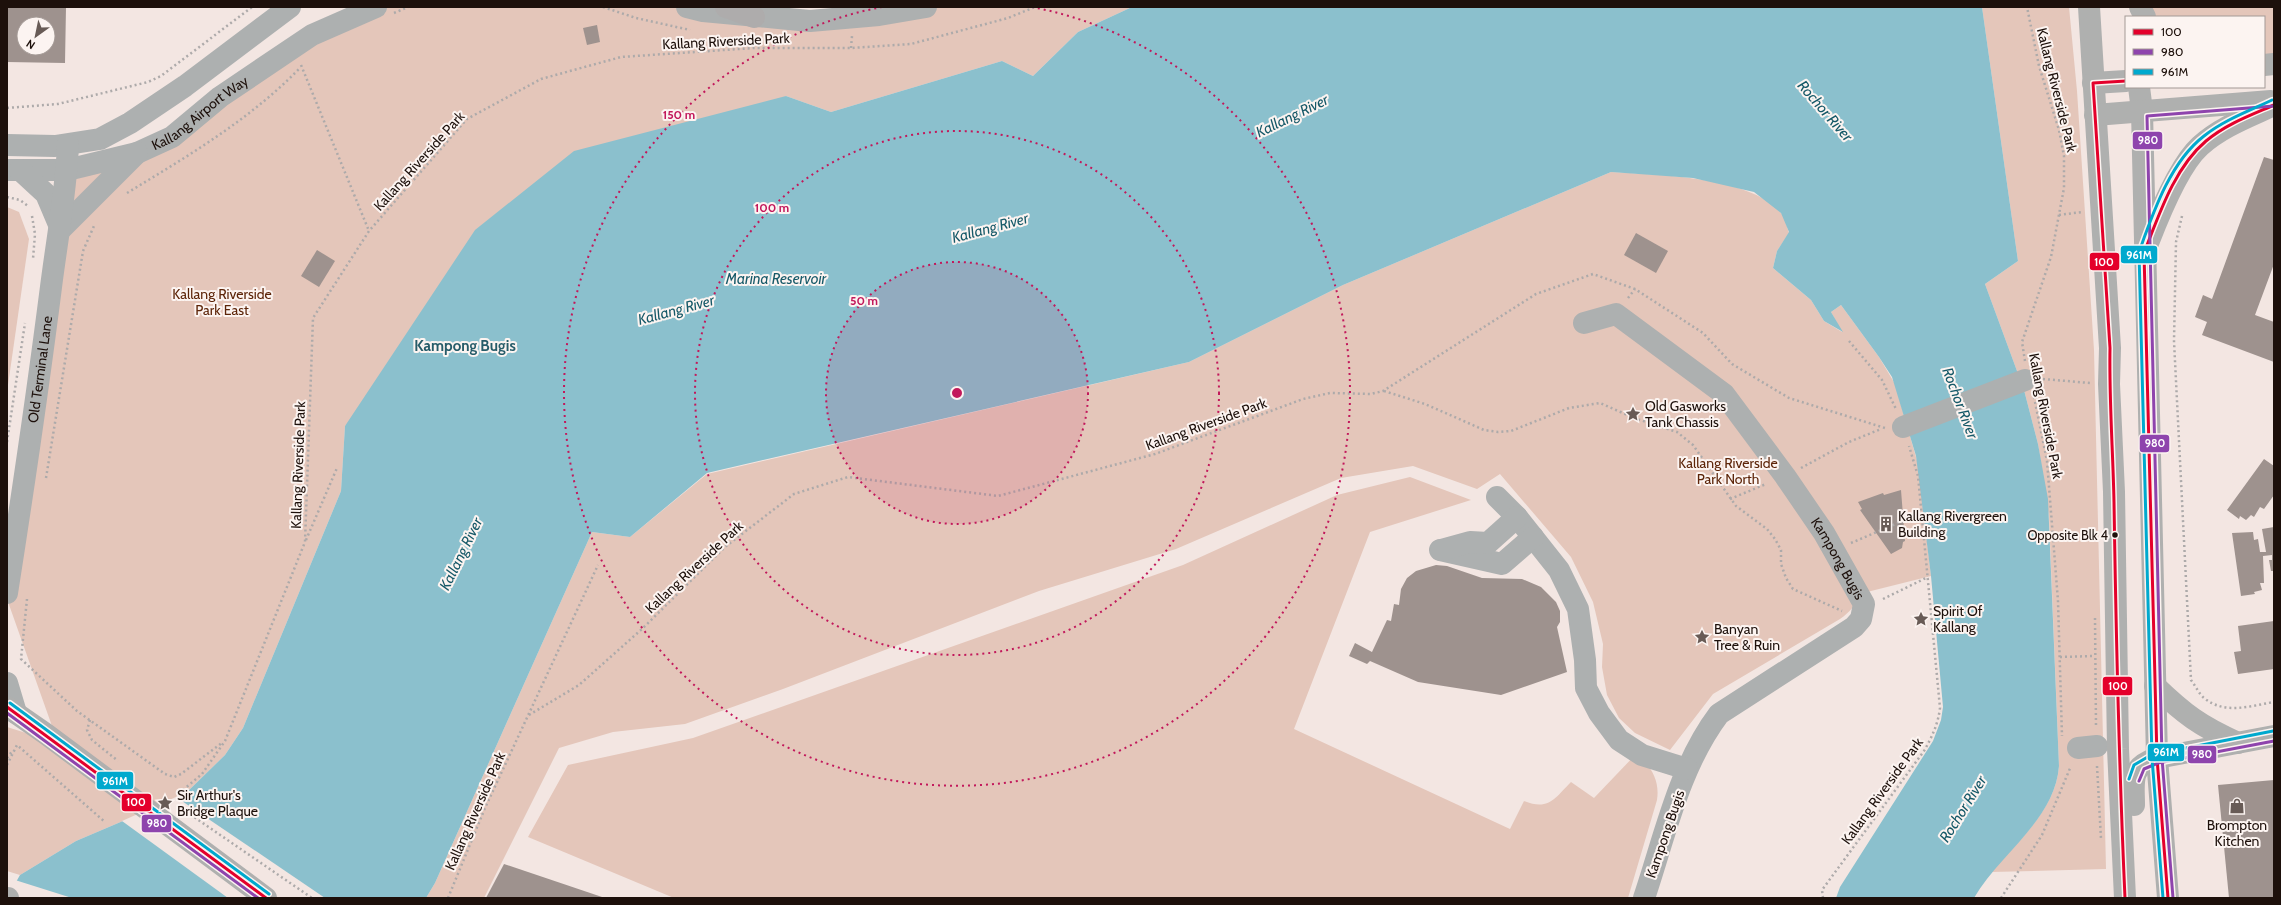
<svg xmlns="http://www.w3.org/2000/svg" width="2281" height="905" viewBox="0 0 2281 905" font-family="Cabin,sans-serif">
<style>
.green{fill:#e4c6ba}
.water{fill:#8bc0cd}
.pier{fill:#f3e6e2}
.building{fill:#9e928e;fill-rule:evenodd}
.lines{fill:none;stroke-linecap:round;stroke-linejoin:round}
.path{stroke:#adaaaa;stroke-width:2.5;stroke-dasharray:2 3;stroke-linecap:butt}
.minor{stroke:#adb0b0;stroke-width:22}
.major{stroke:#afb0af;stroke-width:22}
.highway{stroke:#aeacac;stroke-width:22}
.bus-1-casing{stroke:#fcf4f1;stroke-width:6}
.bus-2-casing{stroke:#fcf4f1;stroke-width:6}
.bus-3-casing{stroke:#fcf4f1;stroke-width:6}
.bus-1{stroke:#e4002b;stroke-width:3}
.bus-2{stroke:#8e44ad;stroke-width:3}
.bus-3{stroke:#00a9ce;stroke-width:3}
.ring{fill:none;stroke:#c2185b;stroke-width:2;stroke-dasharray:2 4}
.bus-dot{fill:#1d100b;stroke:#fcf4f1;stroke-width:1.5}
.labels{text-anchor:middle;stroke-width:4;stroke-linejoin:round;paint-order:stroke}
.bus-label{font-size:13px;fill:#1d100b;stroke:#fcf4f1;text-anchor:end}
.street-label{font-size:14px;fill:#1d100b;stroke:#fcf4f1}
.park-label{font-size:14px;fill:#5d2509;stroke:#fcf4f1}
.poi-label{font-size:14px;fill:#1d100b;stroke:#fcf4f1;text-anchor:start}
.water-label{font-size:15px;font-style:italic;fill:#165968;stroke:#fcf4f1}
.neighbourhood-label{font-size:15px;font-weight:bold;fill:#265c69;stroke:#fcf4f1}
.centre{fill:#c2185b;stroke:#fcf4f1;stroke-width:2}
.ring-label{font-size:12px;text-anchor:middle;font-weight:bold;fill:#c2185b;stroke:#fcf4f1;stroke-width:4;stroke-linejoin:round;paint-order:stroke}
.line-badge{stroke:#fcf4f1;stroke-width:1.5}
.badge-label{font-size:11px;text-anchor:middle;font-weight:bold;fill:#fff}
</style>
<rect width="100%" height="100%" fill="#f3e6e2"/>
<g class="green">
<path d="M376 7H687L810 21 926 7H1132L1078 32 1033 76 1002 61 831 112 786 96 345 426 341 491 243 728 225 755 184 795 76 841 20 875 7 871V727L58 743 7 599 67 170 137 153Z"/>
<path d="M1982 7H2069L2077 91 2094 350 2106 869 1991 872C2018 841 2056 809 2059 766L2049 517 2038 444 2024 390 1985 284 2018 261Z"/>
<path d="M2136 7H2274V63L2264 65V17H2136Z"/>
<path d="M1611 172C1656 175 1751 176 1781 213 1785 217 1787 227 1789 233L1777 251 1773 268 1811 300 1824 321 1842 332 1831 312 1841 305 1879 357 1895 384 1918 464 1931 576 1859 594C1855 606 1850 612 1840 619L1713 694 1670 750 1635 733 1619 718 1607 695 1602 667 1603 644 1593 602 1571 557 1500 474 1477 489 1413 466 1341 478 1176 549 1039 591 783 689 685 724 613 732 559 748 484 898H426L435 883 592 532 630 537 707 474 1189 362 1343 285Z"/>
<path d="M7 207 19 212 29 239 7 392Z"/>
<path d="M1410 477 1471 500 1370 532 1294 729 1510 829 1524 801C1549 811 1555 798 1571 782L1594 798 1637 753C1651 767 1660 780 1657 800L1628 898H674L528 837 568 765 693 738 1183 565 1337 495Z"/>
</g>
<path class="water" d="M1132 7H1982L2018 261 1985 284 2024 390 2038 444 2048 499 2059 766C2055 820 2000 853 1974 898H1836L1840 887 1933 741 1941 720 1943 707 1931 576 1916 456 1892 377 1879 357 1841 305 1831 312 1843 332 1824 321 1811 300 1773 268 1777 251 1789 232 1781 213 1754 192 1693 178 1611 172 1343 285 1189 362 707 473 630 537 592 532 435 883 426 898H7L20 875 76 841 184 795 225 755 243 728 341 491 345 426 475 230 574 151 786 96 831 112 1002 61 1033 76 1078 32Z"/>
<g class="pier">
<path d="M176 797 325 898H228L122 821Z"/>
<path d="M15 880 72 898H7V893Z"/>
</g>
<g class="building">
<path d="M7 7H66L65 63 7 62ZM24 24H48V48H24Z"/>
<path d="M597 25 600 42 587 45 583 28Z"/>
<path d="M2264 157 2274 160V264L2255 315 2274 322V362L2202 335 2207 322 2195 317 2203 295 2212 299Z"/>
<path d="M1636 233 1668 251 1656 273 1624 255Z"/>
<path d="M317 250 335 261 319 287 301 276Z"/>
<path d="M2264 459 2274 466V495L2264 509 2260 507 2254 517 2251 515 2246 520 2240 516 2239 519 2227 510Z"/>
<path d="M1901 490 1905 541 1903 542 1902 548 1891 554 1860 510 1862 509 1858 502 1883 493 1884 495Z"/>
<path d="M2274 527V571H2271L2269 560H2272V555L2263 556 2264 583H2260L2262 590 2254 592 2255 594 2241 596 2232 533 2253 532 2254 540 2258 539 2260 552H2266L2262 529Z"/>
<path d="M1436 565 1447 566 1482 578 1522 579 1541 587 1556 602 1560 611V622L1557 627 1567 672 1501 695 1418 682 1370 661 1367 664 1349 656 1355 643 1372 652 1387 620 1391 621 1394 604 1399 605 1401 589 1407 578 1416 571Z"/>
<path d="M2274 621V669L2238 674 2234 652 2241 651 2238 626Z"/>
<path d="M2274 780V898H2229L2218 785Z"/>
<path d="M504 864 605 898H486Z"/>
</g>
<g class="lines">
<g class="path">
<path d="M603 7 636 18 690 30"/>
<path d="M394 13 408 7"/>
<path d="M851 48 852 36"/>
<path d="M301 65 369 231"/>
<path d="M7 108 58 104 148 82 161 76 252 7"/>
<path d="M127 193C188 156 249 120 299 69"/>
<path d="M7 197 20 200 28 206"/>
<path d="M2059 215 2082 212"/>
<path d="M32 216 35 234 33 259"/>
<path d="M2182 216 2176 242 2174 341 2191 680C2195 685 2199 694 2204 698 2225 715 2250 706 2274 702"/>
<path d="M1628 298 1635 289"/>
<path d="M1849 341 1882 380 1896 409"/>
<path d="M2025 361 2022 342 2051 257 2064 188V156L2059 130 2039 66 2027 7"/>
<path d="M2043 379 2090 383"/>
<path d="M1384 391 1425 404 1484 430 1498 432 1511 431 1569 408 1600 403 1634 418 1677 432 1693 445 1736 506 1767 529 1775 539 1781 550V564L1786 578 1793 589 1842 611"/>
<path d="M2034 397 2047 461 2058 601 2062 736"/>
<path d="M7 442 25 323"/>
<path d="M1801 468 1849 442 1881 429"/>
<path d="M46 478 83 251 94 226"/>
<path d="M1730 499 1766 484"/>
<path d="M306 540 337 468"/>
<path d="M1851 543 1921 513"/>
<path d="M27 599 21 659 77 711 165 774 174 777 181 774 223 742"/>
<path d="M1883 599 1928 577"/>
<path d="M2095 618 2096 727"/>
<path d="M2060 657 2094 656"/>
<path d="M529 715 579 685 642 629 725 547 794 494 848 477 998 496 1155 454 1303 399 1330 393 1371 394 1383 391 1536 294 1593 274 1635 289 1703 333 1732 364 1789 398 1885 428"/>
<path d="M90 720 87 730 92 740 118 761"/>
<path d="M7 758 13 750"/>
<path d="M7 765 17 745 105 822"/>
<path d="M2097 766 2101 839"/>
<path d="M183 790 202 774 225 741 305 542 313 318 369 231 467 119 541 79 621 57 754 48H851L911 44 1008 18 1035 7"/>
<path d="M178 806 312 898"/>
<path d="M448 898 485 808 598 565"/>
<path d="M1823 898 1822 890 1924 751C1932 737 1938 724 1940 708L1918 476 1909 446"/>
<path d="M2001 898 2042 835 2071 766"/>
</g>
<g class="minor">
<path d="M687 7 703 11 810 21 879 15 926 7"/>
<path d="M7 145 55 146 100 139 130 123 185 86 290 7"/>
<path id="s1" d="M7 170H67L137 153 172 137 220 97 312 35 376 7"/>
<path d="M20 170 46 194 60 227"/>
<path d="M60 230 137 153"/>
<path id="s2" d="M1584 323 1616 314 1724 394 1785 476 1824 533 1864 604 1861 619 1854 627 1719 714C1679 767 1665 836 1644 898"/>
<path d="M1903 427 2025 380"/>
<path d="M1497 497 1517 517 1559 570 1578 609 1585 660 1586 688 1599 713 1619 740 1642 755 1687 769"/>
<path d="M1440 550 1502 564 1533 537"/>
<path d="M1441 550 1470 542 1488 543 1517 517"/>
<path id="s3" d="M7 593C23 491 38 389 51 287 57 239 66 193 68 145"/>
<path d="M7 683 16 713"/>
<path d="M2078 748 2097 746"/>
</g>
<g class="major">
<path d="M2089 7 2110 348 2109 384 2114 492 2118 749 2125 898"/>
<path d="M2140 7 2145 17"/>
<path d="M2264 65 2274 64"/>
<path d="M2093 83 2126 81"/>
<path d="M2139 87 2142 111 2157 758 2168 898"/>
<path d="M2095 115 2271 101"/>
<path d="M2148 243C2158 217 2179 165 2200 146 2221 127 2248 117 2274 105"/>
<path d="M2155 686C2184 714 2200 726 2238 743"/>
<path d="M7 707 46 734 266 898"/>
<path d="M2134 805C2134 780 2129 767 2157 758L2274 736"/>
<path d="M7 898H8"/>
</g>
<path class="highway" d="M726 7 754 17"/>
<g class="bus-1-casing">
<g id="bus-1">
<path d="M7 707 266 898"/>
<path d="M2125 898C2119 766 2116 634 2114 502 2113 451 2109 400 2110 348L2093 83 2126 81"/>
<path d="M2168 898 2157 758 2144 253C2159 215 2174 168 2206 141 2226 124 2251 115 2274 105"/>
</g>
</g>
<g class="bus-2-casing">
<g id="bus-2">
<path d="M7 713 258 898"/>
<path d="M2139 781 2144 769 2158 763 2274 741"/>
<path d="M2173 898 2162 758 2147 116 2274 106"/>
</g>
</g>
<g class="bus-3-casing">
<g id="bus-3">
<path d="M10 703 269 894"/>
<path d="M2129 779 2134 765 2151 755 2273 731"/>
<path d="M2163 898 2152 758 2139 252C2153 213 2170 162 2204 136 2224 120 2249 111 2272 100"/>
</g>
</g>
<use href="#bus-1" class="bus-1"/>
<use href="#bus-2" class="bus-2"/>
<use href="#bus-3" class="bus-3"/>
</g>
<circle cx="957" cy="393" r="131" fill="#c2185b" fill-opacity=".12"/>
<g class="ring">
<circle cx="957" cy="393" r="131"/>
<circle cx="957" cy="393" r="262"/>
<path d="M1032 7A393 393 0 1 1 882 7"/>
</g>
<defs>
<g id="sight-bare" transform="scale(1.2)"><path d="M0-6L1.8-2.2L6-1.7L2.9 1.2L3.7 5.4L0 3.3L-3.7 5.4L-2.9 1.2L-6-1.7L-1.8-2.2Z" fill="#685b56" stroke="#fcf4f1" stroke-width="2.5" paint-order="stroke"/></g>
<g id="building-bare" transform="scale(1.2)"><path d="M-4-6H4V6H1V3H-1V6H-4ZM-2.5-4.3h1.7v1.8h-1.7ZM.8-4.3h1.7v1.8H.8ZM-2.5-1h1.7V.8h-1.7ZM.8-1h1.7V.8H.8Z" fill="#685b56" stroke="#fcf4f1" stroke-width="2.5" paint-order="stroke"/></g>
<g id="shop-bare" transform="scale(1.2)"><path d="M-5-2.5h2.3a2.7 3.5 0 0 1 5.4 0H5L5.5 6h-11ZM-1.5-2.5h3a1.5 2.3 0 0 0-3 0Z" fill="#685b56" stroke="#fcf4f1" stroke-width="2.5" paint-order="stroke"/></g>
</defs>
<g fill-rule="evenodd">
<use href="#sight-bare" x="1633" y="414"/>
<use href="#building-bare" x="1886" y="524"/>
<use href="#sight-bare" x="1921" y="619"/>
<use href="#sight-bare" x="1702" y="637"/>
<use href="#sight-bare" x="165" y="803"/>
<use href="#shop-bare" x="2237" y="806"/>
</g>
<circle class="bus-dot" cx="2115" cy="535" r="3.5"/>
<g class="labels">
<g class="bus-label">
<text x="2108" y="540">Opposite Blk 4</text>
</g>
<g class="street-label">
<text transform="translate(726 41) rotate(-3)" y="5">Kallang Riverside Park</text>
<text transform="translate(2057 90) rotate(76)" y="5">Kallang Riverside Park</text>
<text dy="5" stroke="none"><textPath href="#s1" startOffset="207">Kallang Airport Way</textPath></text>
<text transform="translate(419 161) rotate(-48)" y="5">Kallang Riverside Park</text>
<text dy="5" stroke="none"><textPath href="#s3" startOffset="226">Old Terminal Lane</textPath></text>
<text transform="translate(2046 416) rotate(79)" y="5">Kallang Riverside Park</text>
<text transform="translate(1206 424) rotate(-20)" y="5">Kallang Riverside Park</text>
<text transform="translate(298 465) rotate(-88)" y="5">Kallang Riverside Park</text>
<text dy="5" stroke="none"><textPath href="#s2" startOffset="368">Kampong Bugis</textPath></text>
<text transform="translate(694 567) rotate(-43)" y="5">Kallang Riverside Park</text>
<text transform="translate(1882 791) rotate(-54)" y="5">Kallang Riverside Park</text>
<text transform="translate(475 811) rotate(-66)" y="5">Kallang Riverside Park</text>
<text transform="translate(1665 834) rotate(-71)" y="5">Kampong Bugis</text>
</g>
<g class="park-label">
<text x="222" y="299">Kallang Riverside<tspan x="222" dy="16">Park East</tspan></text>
<text x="1728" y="468">Kallang Riverside<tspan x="1728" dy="16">Park North</tspan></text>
</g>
<g class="poi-label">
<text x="1645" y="411">Old Gasworks<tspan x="1645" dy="16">Tank Chassis</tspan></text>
<text x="1898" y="521">Kallang Rivergreen<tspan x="1898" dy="16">Building</tspan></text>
<text x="1933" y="616">Spirit Of<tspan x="1933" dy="16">Kallang</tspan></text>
<text x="1714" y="634">Banyan<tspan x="1714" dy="16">Tree &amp; Ruin</tspan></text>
<text x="177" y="800">Sir Arthur's<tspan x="177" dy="16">Bridge Plaque</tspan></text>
<text x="2237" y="830" text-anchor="middle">Brompton<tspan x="2237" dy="16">Kitchen</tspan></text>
</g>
<g class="water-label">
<text transform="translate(1825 111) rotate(49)" y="5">Rochor River</text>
<text transform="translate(1292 116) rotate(-26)" y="5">Kallang River</text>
<text transform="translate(990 228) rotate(-15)" y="5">Kallang River</text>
<text x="776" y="284">Marina Reservoir</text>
<text transform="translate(676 310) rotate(-15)" y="5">Kallang River</text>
<text transform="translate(1960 403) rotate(69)" y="5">Rochor River</text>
<text transform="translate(461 554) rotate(-64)" y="5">Kallang River</text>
<text transform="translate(1963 809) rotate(-58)" y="5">Rochor River</text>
</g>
<g class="neighbourhood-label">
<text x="465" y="351">Kampong Bugis</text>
</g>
</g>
<circle cx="957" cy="393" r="6" class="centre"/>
<g class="ring-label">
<text x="679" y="119">150 m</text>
<text x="772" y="212">100 m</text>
<text x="864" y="305">50 m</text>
</g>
<g class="line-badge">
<rect x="2132" y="131" width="31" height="19" rx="4" fill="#8e44ad"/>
<rect x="2120" y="245" width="38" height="19" rx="4" fill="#00a9ce"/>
<rect x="2089" y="252" width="31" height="19" rx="4" fill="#e4002b"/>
<rect x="2139" y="434" width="31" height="19" rx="4" fill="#8e44ad"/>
<rect x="2102" y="676" width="31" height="20" rx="4" fill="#e4002b"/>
<rect x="2147" y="743" width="38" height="19" rx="4" fill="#00a9ce"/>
<rect x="2187" y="745" width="30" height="19" rx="4" fill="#8e44ad"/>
<rect x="96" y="771" width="38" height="19" rx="4" fill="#00a9ce"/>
<rect x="121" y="793" width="31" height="19" rx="4" fill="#e4002b"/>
<rect x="141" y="814" width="31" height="19" rx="4" fill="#8e44ad"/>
</g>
<g class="badge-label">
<text x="2148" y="144">980</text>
<text x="2139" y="259">961M</text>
<text x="2104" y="266">100</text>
<text x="2155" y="447">980</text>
<text x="2118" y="690">100</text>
<text x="2166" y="756">961M</text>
<text x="2202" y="758">980</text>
<text x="115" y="785">961M</text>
<text x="136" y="806">100</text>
<text x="157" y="827">980</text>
</g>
<rect width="2281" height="905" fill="none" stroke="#1d100b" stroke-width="16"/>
<rect x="2125" y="16" width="140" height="72" fill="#fcf4f1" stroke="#a39995"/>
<rect x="2133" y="29" width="20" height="6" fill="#e4002b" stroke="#a39995"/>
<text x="2161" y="36" font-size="12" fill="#1d100b">100</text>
<rect x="2133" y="49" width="20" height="6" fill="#8e44ad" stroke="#a39995"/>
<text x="2161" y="56" font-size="12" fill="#1d100b">980</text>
<rect x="2133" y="69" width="20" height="6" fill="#00a9ce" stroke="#a39995"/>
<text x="2161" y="76" font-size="12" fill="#1d100b">961M</text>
<g transform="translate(36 36) rotate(213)"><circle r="19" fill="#fcf4f1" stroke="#a39995"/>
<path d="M0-3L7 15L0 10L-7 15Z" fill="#685b56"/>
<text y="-6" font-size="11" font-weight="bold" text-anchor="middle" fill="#1d100b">N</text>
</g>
</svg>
